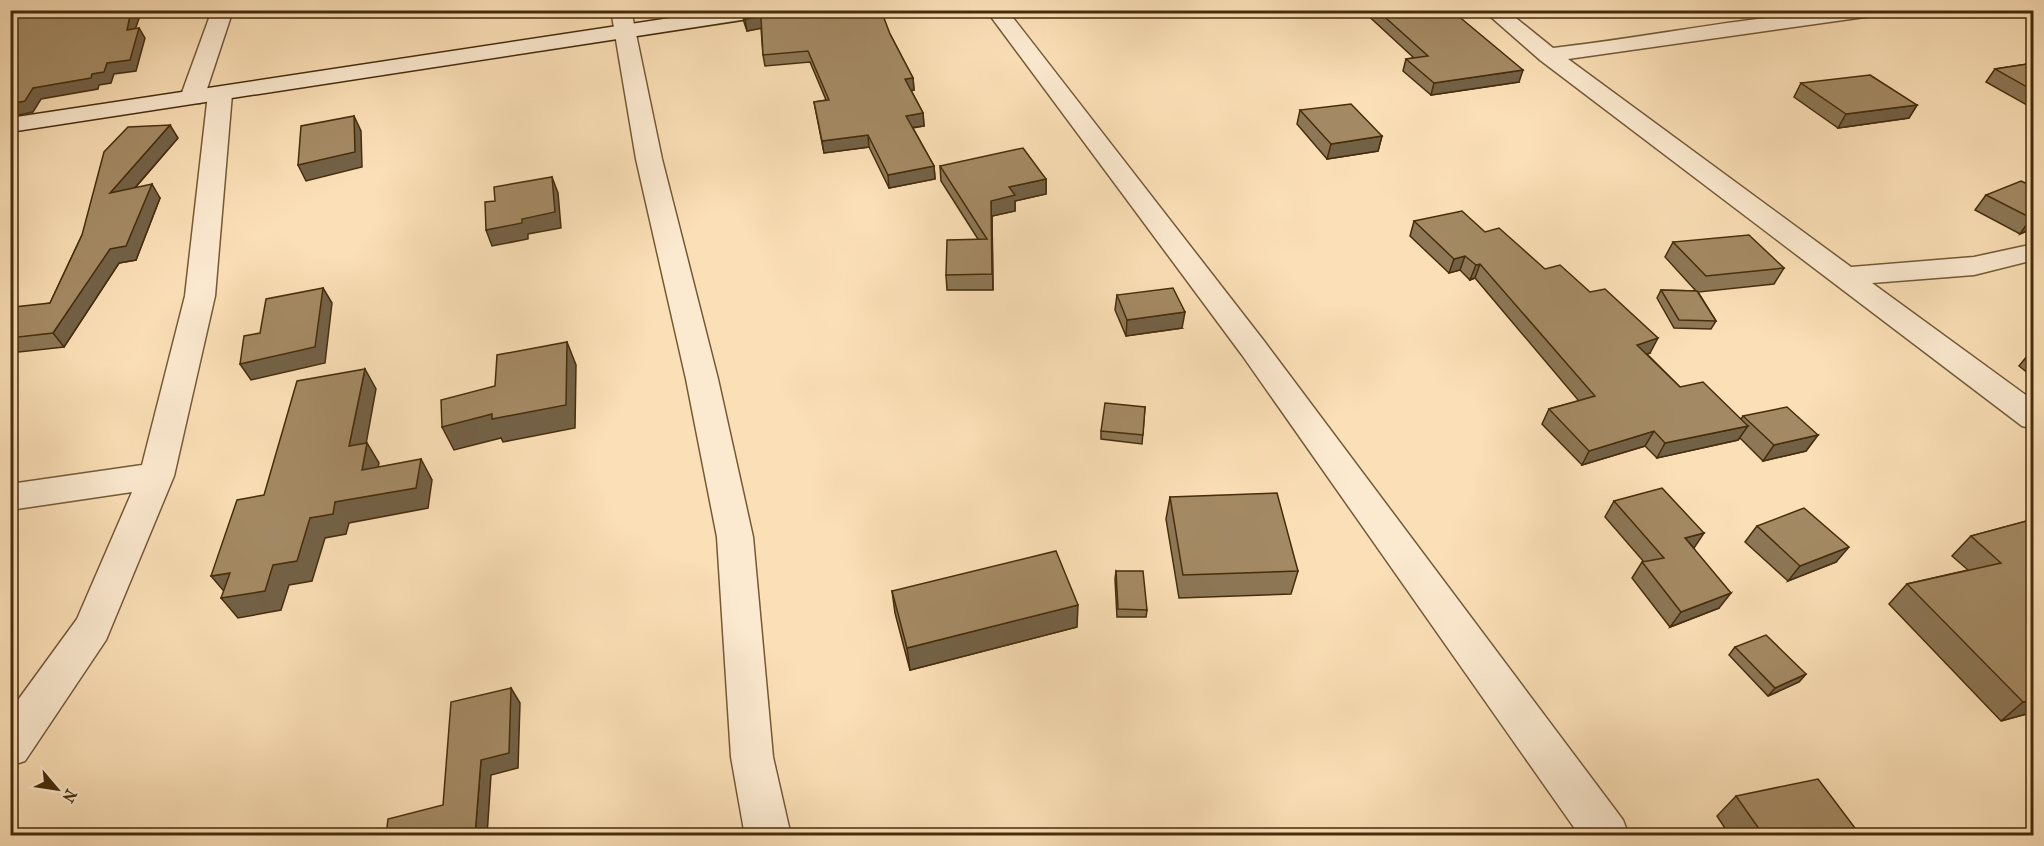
<svg xmlns="http://www.w3.org/2000/svg" width="2044" height="846" viewBox="0 0 2044 846" font-family="'IM FELL French Canon',serif">
<style>
.lines{fill:none;stroke-linecap:round;stroke-linejoin:round}
.minor-casing{stroke:#735a36;stroke-width:3}
.secondary-casing{stroke:#462d0b;stroke-width:3}
.minor{fill:#fcead0;fill-rule:evenodd}
.secondary{fill:#fcead0;fill-rule:evenodd}
.wall{fill:#8d7756;stroke:#462d0b;stroke-width:1.5}
.shaded-wall{fill:#736146;stroke:#462d0b;stroke-width:1.5}
.building{fill:#a48a64;stroke:#462d0b;stroke-width:1.5}
</style>
<rect width="100%" height="100%" fill="#fbdfb6"/>
<filter id="stains"><feTurbulence type="fractalNoise" baseFrequency=".00333" numOctaves="4"/><feColorMatrix values="0 0 0 0 .2 0 0 0 0 .09 0 0 0 0 .02 0 0 0 .5 -.17"/></filter>
<radialGradient id="worn" r=".72"><stop offset=".6" stop-color="#630" stop-opacity="0"/><stop offset="1" stop-color="#630" stop-opacity=".3"/></radialGradient>
<g class="lines">
<g class="minor-casing">
<g id="minor">
<path d="M212 10H233L204 98 200 103H184L180 98Z"/>
<path d="M611 10H631L662 159 718 379 753 537 773 757 791 836H745L731 757 717 537 686 379 636 159Z"/>
<path d="M986 10H1007L1264 341 1623 820 1629 836H1580L1242 355Z"/>
<path d="M1483 10H1506L1553 48C1662 36 1772 10 1882 10L1872 16 1568 59 1851 267 1974 257 2034 244V260L1974 275 1872 283 2034 401V429L2022 426 1540 60Z"/>
<path d="M220 87 228 89 232 94 215 296 174 476 106 640 25 761 10 766V711L77 619 132 492 10 510V484L142 465 185 296 208 94 212 89Z"/>
</g>
</g>
<g class="secondary-casing">
<path id="secondary" d="M723 10H778L768 16 10 132V118Z"/>
</g>
<use href="#minor" class="minor"/>
<use href="#secondary" class="secondary"/>
</g>
<g class="wall">
<path d="M1362 10H1451L1519 82 1431 95 1403 71 1406 59 1414 58Z"/>
<path d="M742 11 890 34 913 78 914 90H911L923 113 924 126 913 128 934 166 935 179 889 188 869 147 824 153 814 102 826 100 810 62 765 66 763 55 761 28 747 31 744 22Z"/>
<path d="M2034 63V109L1986 82 1995 69Z"/>
<path d="M1801 83 1917 105 1909 118 1838 128 1794 97Z"/>
<path d="M1300 110 1382 136 1378 151 1327 159 1297 124Z"/>
<path d="M178 138 135 188 160 198 136 260 119 263 64 347 10 353V312L50 303 82 235Z"/>
<path d="M940 166 1046 179V194L1015 201V211L992 216 993 290H947L946 275 978 239 941 181Z"/>
<path d="M2034 187V228L2020 234 1975 210 1986 195Z"/>
<path d="M1414 221 1485 232 1545 269 1650 353 1647 354 1680 387 1741 419 1743 416 1818 435 1806 451 1763 461 1740 438 1738 440 1657 458 1645 446 1582 465 1542 424 1549 409 1579 401 1475 278 1470 280 1460 270 1449 273 1410 236Z"/>
<path d="M1673 242 1784 268 1774 284 1698 292 1716 321 1711 329 1674 328 1657 298 1661 290 1696 291 1665 257Z"/>
<path d="M1117 295 1182 328 1126 336 1115 310Z"/>
<path d="M2032 350H2034V378L2019 366Z"/>
<path d="M1145 407 1142 444 1101 439V431Z"/>
<path d="M1170 497 1298 571 1291 594 1179 598 1166 519Z"/>
<path d="M1614 501 1694 548 1719 608 1670 627 1632 578 1642 562H1644L1605 517Z"/>
<path d="M2034 519V712L2001 721 1889 604 1907 584 1968 570 1952 556 1971 536Z"/>
<path d="M1757 526 1836 562 1788 581 1745 542Z"/>
<path d="M1116 571 1147 610 1146 617H1117L1115 579Z"/>
<path d="M892 591 1077 627 910 670 895 613Z"/>
<path d="M1735 647 1806 674 1799 682 1768 696 1729 655Z"/>
<path d="M1736 796 1861 836H1730L1717 816Z"/>
</g>
<g class="shaded-wall">
<path d="M132 10H142L135 30H127L129 20Z"/>
<path d="M761 17 763 28 747 31 745 19Z"/>
<path d="M139 28 145 38 136 71 114 74 111 83 99 85 98 89 41 99 33 112 10 117V104L33 88 92 74Z"/>
<path d="M1523 70 1519 82 1431 95 1434 83Z"/>
<path d="M913 78 914 90 906 91 905 79Z"/>
<path d="M1917 105 1909 118 1838 128 1846 114Z"/>
<path d="M923 113 924 126 907 128 906 116Z"/>
<path d="M354 116 361 131 362 167 306 181 298 165Z"/>
<path d="M170 125 178 138 119 206 110 193Z"/>
<path d="M868 135 869 147 824 153 822 141Z"/>
<path d="M1382 136 1378 151 1327 159 1331 144Z"/>
<path d="M934 166 935 179 889 188 888 175Z"/>
<path d="M552 177 558 193 561 228 528 234V239L492 246 486 230 522 219Z"/>
<path d="M1046 179V194L1015 201V211L992 216 993 290 991 201 1009 187Z"/>
<path d="M152 184 160 198 136 260 119 263 64 347 53 333Z"/>
<path d="M2034 217V228L2020 234 2031 218Z"/>
<path d="M1465 256 1460 270 1449 273 1454 259Z"/>
<path d="M1480 264 1475 278 1470 280 1476 265Z"/>
<path d="M10 272 13 279 10 285Z"/>
<path d="M323 288 332 303 325 363 251 380 240 364Z"/>
<path d="M1185 312 1182 328 1126 336 1127 320Z"/>
<path d="M1658 338 1650 353 1630 359 1637 345Z"/>
<path d="M567 342 576 365 575 428 503 442 501 438 454 450 442 427Z"/>
<path d="M365 369 376 389 362 466 349 446Z"/>
<path d="M1748 426 1738 440 1657 458 1665 443Z"/>
<path d="M1654 431 1645 446 1582 465 1589 451Z"/>
<path d="M1818 435 1806 451 1763 461 1774 445Z"/>
<path d="M367 443 379 463 374 490 362 470Z"/>
<path d="M421 459 432 480 428 508 349 523 346 534 325 538 312 581 289 585 281 610 238 618 221 598 273 565 310 518 335 502Z"/>
<path d="M1704 533 1694 548 1685 538Z"/>
<path d="M1849 547 1836 562 1788 581 1800 566Z"/>
<path d="M230 573 228 596 211 576Z"/>
<path d="M1731 593 1719 608 1670 627 1681 612Z"/>
<path d="M1078 605 1077 627 910 670 907 648Z"/>
<path d="M2034 634V647L2027 636Z"/>
<path d="M1806 674 1799 682 1768 696 1775 688Z"/>
<path d="M511 688 520 703 518 768 491 775 487 836H475L481 760Z"/>
<path d="M2034 700V712L2001 721 2023 702Z"/>
</g>
<g class="building">
<path d="M10 10H132L129 20 127 30 139 28 130 60 107 63 104 72 92 74 91 78 33 88 25 101 10 104Z"/>
<path d="M881 10 890 34 913 78 905 79 923 113 906 116 934 166 888 175 868 135 822 141 814 102 829 100 808 51 763 55 761 17 745 19 742 11Z"/>
<path d="M1377 10H1451L1523 70 1434 83 1406 59 1428 56Z"/>
<path d="M2034 63V91L1995 69Z"/>
<path d="M1870 75 1917 105 1846 114 1801 83Z"/>
<path d="M1351 104 1382 136 1331 144 1300 110Z"/>
<path d="M354 116 355 152 298 165 301 126Z"/>
<path d="M170 125 110 193 152 184 126 246 110 249 53 333 10 338V312L14 307 50 303 82 235 104 152 128 127Z"/>
<path d="M1023 148 1046 179 1009 187 1015 195 991 201 992 274 946 275 947 240 987 239 940 166Z"/>
<path d="M552 177 555 212 522 219V223L486 230 485 202 495 201 494 187Z"/>
<path d="M2021 181 2034 187V217L2031 218 1986 195Z"/>
<path d="M1462 211 1485 232 1499 228 1545 269 1560 265 1590 292 1605 289 1658 338 1637 345 1680 387 1703 382 1748 426 1665 443 1654 431 1589 451 1549 409 1595 396 1480 264 1476 265 1465 256 1454 259 1414 221Z"/>
<path d="M1749 235 1784 268 1706 276 1673 242Z"/>
<path d="M323 288 315 347 240 364 244 336 260 333 266 299Z"/>
<path d="M1173 288 1185 312 1127 320 1117 295Z"/>
<path d="M1661 290 1697 291 1716 321 1679 320Z"/>
<path d="M567 342 566 405 492 419V414L442 427 441 400 495 386 497 355Z"/>
<path d="M365 369 349 446 367 443 362 470 421 459 416 488 335 502 333 514 310 518 297 561 273 565 265 591 221 598 230 573 211 576 237 500 264 495 297 381Z"/>
<path d="M1105 403 1145 407 1143 435 1101 431Z"/>
<path d="M1787 407 1818 435 1774 445 1743 416Z"/>
<path d="M1662 488 1704 533 1685 538 1731 593 1681 612 1642 562 1664 558 1614 501Z"/>
<path d="M1277 493 1298 571 1183 575 1170 497Z"/>
<path d="M1804 508 1849 547 1800 566 1757 526Z"/>
<path d="M2034 519V634L2027 636 2034 642V700L2023 702 1907 584 2001 563 1971 536Z"/>
<path d="M1056 551 1078 605 907 648 892 591Z"/>
<path d="M1116 571H1143L1147 610 1118 609Z"/>
<path d="M1766 635 1806 674 1775 688 1735 647Z"/>
<path d="M511 688 509 753 481 760 475 836H386L388 819 443 805 451 702Z"/>
<path d="M1818 779 1861 836H1764L1736 796Z"/>
</g>
<rect width="2044" height="846" fill="none" stroke="#fbdfb6" stroke-width="36"/>
<rect x="12" y="12" width="2020" height="822" fill="none" stroke="#462d0b" stroke-width="3"/>
<rect x="18" y="18" width="2008" height="810" fill="none" stroke="#462d0b" stroke-width="1.5"/>
<g transform="translate(57 789) rotate(119)" stroke="#fcead0" stroke-width="4.5" paint-order="stroke">
<path d="M0-4.5L10 22L0 15L-10 22Z" fill="#462d0b"/>
<text y="-9" font-size="16" font-weight="bold" text-anchor="middle" fill="#462d0b">N</text>
</g>
<rect width="100%" height="100%" filter="url(#stains)"/>
<rect width="100%" height="100%" fill="url(#worn)"/>
</svg>
